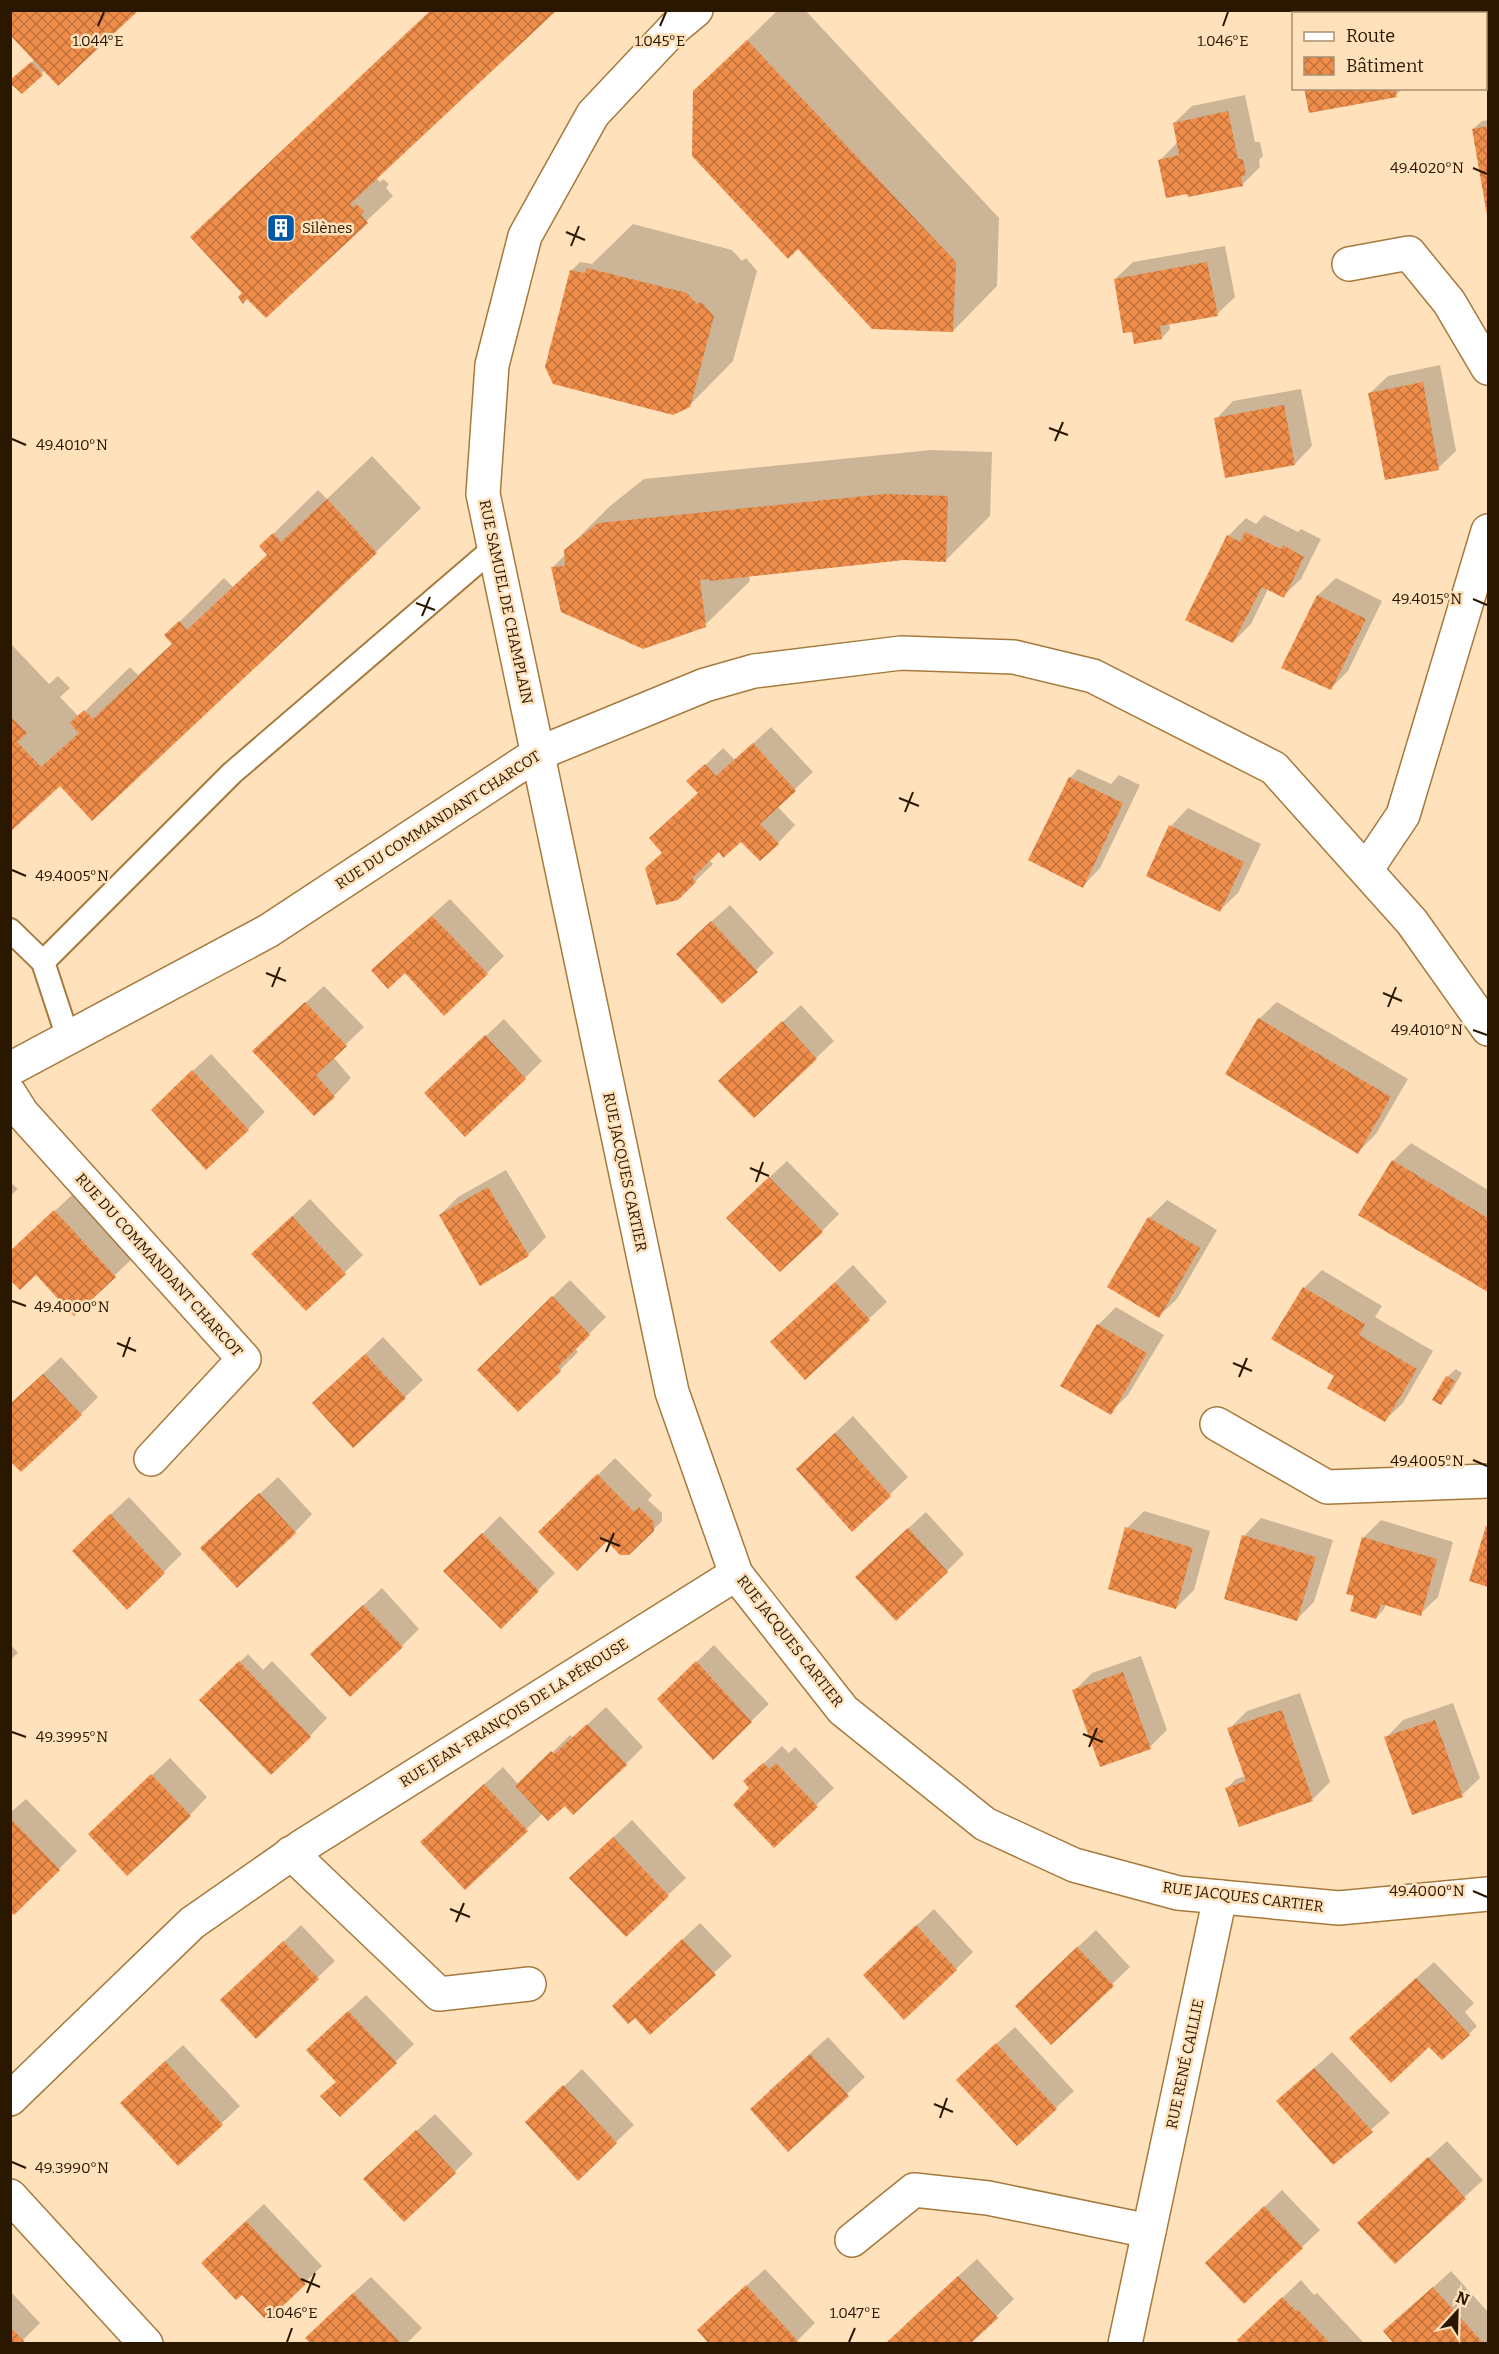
<svg xmlns="http://www.w3.org/2000/svg" width="1499" height="2354" viewBox="0 0 1499 2354" font-family="Bitter,serif">
<style>
.shadow{fill:#0003}
.building{fill:url(#building-cross-hatch)}
.lines{fill:none;stroke-linecap:round;stroke-linejoin:round}
.lane-casing{stroke:#a6793c;stroke-width:26}
.street-casing{stroke:#a6793c;stroke-width:36}
.lane{stroke:#fff;stroke-width:22}
.street{stroke:#fff;stroke-width:33}
.ticks{fill:none;stroke:#291700;stroke-width:2}
.labels{text-anchor:middle;stroke-width:5;stroke-linejoin:round;paint-order:stroke}
.poi-label{font-size:15px;fill:#291700;stroke:#ffe1bc;text-anchor:start}
.street-label{font-size:15px;fill:#291700;stroke:#ffe1bc}
.ticks-label{font-size:15px;text-anchor:middle;fill:#291700;stroke:#ffe1bc;stroke-width:5;stroke-linejoin:round;paint-order:stroke}
</style>
<defs>
<pattern id="building-cross-hatch" width="8" height="8" patternUnits="userSpaceOnUse" patternTransform="scale(1.5)"><rect width="8" height="8" fill="#ef8d4b"/><path d="M0 0l8 8M0 8l8-8" fill="none" stroke="#c2723c"/></pattern>
</defs>
<rect width="100%" height="100%" fill="#ffe1bc"/>
<g class="shadow">
<path d="M432 10 376 178 380 182 383 179 389 184 386 188 393 196 266 316Z"/>
<path d="M778 10H805L999 218 997 286 953 331 695 91Z"/>
<path d="M35 59 45 70 22 92 19 73Z"/>
<path d="M1306 88H1403L1396 95Z"/>
<path d="M1245 95 1255 142H1260L1263 156 1259 160 1260 167 1242 185 1160 160 1178 142 1174 123 1192 106Z"/>
<path d="M1488 120V213L1473 129 1482 121Z"/>
<path d="M633 224 732 250 742 261 746 258 757 271 733 361 689 406 546 367 572 270 580 262 592 264Z"/>
<path d="M1225 246 1235 297 1217 314 1169 323 1170 329 1162 338 1115 279 1133 262Z"/>
<path d="M1440 365 1456 451 1438 468 1370 393 1388 376Z"/>
<path d="M1301 389 1312 446 1295 464 1216 419 1233 401Z"/>
<path d="M931 450 992 452 990 516 946 560 904 559 749 575 750 581 705 625 552 568 566 554 565 551 610 506 644 479Z"/>
<path d="M372 456 421 508 376 552 92 819 60 784 10 830V643L49 684 58 676 70 688 60 697 79 717 130 667 138 675 173 643 166 635 224 578 233 587 268 554 261 546 318 490 327 499Z"/>
<path d="M1264 515 1298 532 1301 529 1321 539 1301 579 1283 596 1268 589 1251 624 1233 642 1228 536 1246 518 1256 524Z"/>
<path d="M1336 578 1382 601 1348 671 1330 689 1283 667 1318 595Z"/>
<path d="M771 727 813 772 777 806 795 825 778 843 741 840 719 850 709 860 713 864 677 899 664 852 699 792 689 781 723 748 735 760Z"/>
<path d="M1078 769 1111 784 1119 775 1140 785 1100 868 1083 886 1070 778Z"/>
<path d="M1188 808 1261 844 1238 893 1220 910 1171 826Z"/>
<path d="M450 899 504 956 487 973 390 953Z"/>
<path d="M730 905 774 953 722 1002 695 936Z"/>
<path d="M324 986 364 1027 333 1057 351 1078 334 1096 272 1033Z"/>
<path d="M1277 1002 1408 1079 1376 1134 1358 1152 1259 1019Z"/>
<path d="M801 1005 834 1041 816 1058 738 1063Z"/>
<path d="M504 1019 542 1061 525 1078 444 1075Z"/>
<path d="M211 1054 265 1112 248 1129 170 1092Z"/>
<path d="M1411 1143 1488 1190V1290L1360 1215 1393 1161Z"/>
<path d="M787 1161 839 1214 822 1231 745 1200Z"/>
<path d="M506 1170 546 1237 528 1255 480 1284 440 1215 458 1197Z"/>
<path d="M10 1182 18 1189 10 1196Z"/>
<path d="M73 1194 133 1258 74 1314 36 1273 10 1253Z"/>
<path d="M310 1199 363 1255 306 1309 277 1231Z"/>
<path d="M1167 1200 1217 1230 1177 1299 1159 1316 1149 1218Z"/>
<path d="M853 1265 887 1302 805 1378 772 1342Z"/>
<path d="M1322 1270 1382 1306 1375 1317 1433 1351 1403 1403 1385 1420 1336 1376 1273 1339 1304 1288Z"/>
<path d="M570 1280 606 1317 575 1348 578 1352 560 1370H479Z"/>
<path d="M1116 1307 1164 1335 1128 1395 1110 1413 1098 1325Z"/>
<path d="M383 1337 423 1380 353 1446 332 1386Z"/>
<path d="M61 1357 98 1397 81 1414 10 1405Z"/>
<path d="M1456 1369 1462 1373 1449 1395 1441 1403 1447 1377Z"/>
<path d="M853 1416 908 1477 853 1530 815 1452Z"/>
<path d="M615 1458 652 1495 648 1500 662 1513V1521L629 1554 607 1539 540 1532Z"/>
<path d="M278 1477 312 1514 295 1532 219 1531Z"/>
<path d="M129 1497 182 1554 127 1608 91 1533Z"/>
<path d="M1144 1511 1210 1531 1194 1590 1176 1608 1127 1528Z"/>
<path d="M926 1512 964 1554 947 1571 875 1559Z"/>
<path d="M500 1516 555 1573 501 1627 445 1571Z"/>
<path d="M1261 1518 1333 1540 1314 1602 1297 1619 1244 1536Z"/>
<path d="M1381 1520 1453 1542 1438 1597 1420 1614 1386 1604 1384 1609 1376 1618 1363 1538Z"/>
<path d="M1488 1526V1585L1471 1580Z"/>
<path d="M382 1588 419 1629 402 1646 330 1636Z"/>
<path d="M10 1644 18 1653 10 1660Z"/>
<path d="M714 1645 769 1704 713 1758 659 1699Z"/>
<path d="M248 1654 263 1670 272 1661 327 1718 310 1736 201 1700Z"/>
<path d="M1141 1656 1167 1730 1150 1747 1074 1691 1092 1673Z"/>
<path d="M1300 1693 1330 1782 1313 1799 1240 1825 1227 1788 1236 1779 1246 1776 1229 1729 1247 1711Z"/>
<path d="M1453 1703 1480 1778 1462 1795 1386 1738 1403 1720Z"/>
<path d="M606 1707 643 1747 626 1764 565 1804 543 1813 465 1888 440 1825 503 1767 519 1785 570 1735 573 1738Z"/>
<path d="M782 1746 789 1753 795 1747 834 1788 774 1846 751 1788 763 1764Z"/>
<path d="M170 1758 207 1797 190 1815 107 1817Z"/>
<path d="M26 1799 77 1851 14 1913 10 1909V1813Z"/>
<path d="M632 1820 686 1878 668 1895 589 1860Z"/>
<path d="M934 1909 973 1952 956 1969 882 1958Z"/>
<path d="M700 1923 732 1956 650 2033 631 1988Z"/>
<path d="M301 1925 335 1961 317 1978 240 1983Z"/>
<path d="M1096 1930 1130 1967 1051 2043 1034 1988Z"/>
<path d="M1434 1962 1474 2003 1465 2012 1477 2026 1469 2034 1429 2045 1369 2021Z"/>
<path d="M366 1995 414 2044 340 2115 337 2082 325 2033Z"/>
<path d="M1015 2027 1074 2091 1017 2144 975 2063Z"/>
<path d="M828 2037 865 2077 788 2150 769 2091Z"/>
<path d="M183 2045 240 2106 178 2164 139 2085Z"/>
<path d="M1332 2052 1390 2113 1333 2163 1278 2101Z"/>
<path d="M582 2069 634 2125 616 2142 544 2105Z"/>
<path d="M435 2114 473 2154 404 2220 383 2161Z"/>
<path d="M1447 2141 1483 2180 1395 2262 1377 2206Z"/>
<path d="M1282 2190 1320 2230 1244 2302 1224 2246Z"/>
<path d="M264 2204 322 2266 304 2283 220 2245Z"/>
<path d="M977 2259 1014 2299 968 2344 906 2324Z"/>
<path d="M765 2269 815 2323 794 2344 716 2313Z"/>
<path d="M1451 2271 1488 2312V2344H1396L1386 2331Z"/>
<path d="M371 2277 422 2328 406 2344H313L324 2320Z"/>
<path d="M1301 2280 1314 2295 1317 2293 1365 2344H1242L1256 2323Z"/>
<path d="M10 2291 40 2323 19 2344H10Z"/>
</g>
<g class="building">
<path d="M10 10H139L58 86 10 35Z"/>
<path d="M431 10H557L350 204 353 207 356 204 364 211 361 215 368 223 266 318 247 299 243 304 238 297 242 293 190 237Z"/>
<path d="M747 40 956 262 953 332 872 329 798 249 788 259 692 156 693 91Z"/>
<path d="M31 62 43 75 22 94 10 83V80Z"/>
<path d="M1304 88H1395L1397 97 1309 113Z"/>
<path d="M1228 111 1238 159H1243L1246 175 1241 176 1243 186 1188 197 1187 194 1166 198 1158 160 1179 155 1173 123Z"/>
<path d="M1488 126V215H1487L1472 129Z"/>
<path d="M1207 262 1218 316 1160 326 1162 339 1134 344 1132 332 1123 333 1114 279Z"/>
<path d="M587 268 687 293 697 304 701 302 714 316 690 407 673 415 553 384 545 367 570 270 585 273Z"/>
<path d="M1423 382 1439 470 1385 480 1368 393Z"/>
<path d="M1284 405 1295 465 1225 478 1214 418Z"/>
<path d="M885 494 948 496 946 562 904 560 709 581V579L700 580 706 627 643 649 561 612 551 567 565 566 564 550 598 523Z"/>
<path d="M327 499 377 553 92 821 60 786 10 832V721L13 719 27 733 17 742 41 767 79 733 70 723 84 710 93 719 172 644 164 635 179 621 187 630 267 555 259 546 273 533 281 542Z"/>
<path d="M1245 532 1281 549 1283 545 1304 557 1284 598 1262 587 1233 643 1185 620 1227 535 1240 542Z"/>
<path d="M1317 595 1366 619 1331 690 1281 668Z"/>
<path d="M753 743 796 791 760 824 779 844 760 861 741 842 723 858 719 852 692 878 696 882 678 900 656 905 645 868 662 853 649 838 698 793 686 781 705 764 716 776Z"/>
<path d="M1069 777 1123 803 1083 888 1028 860Z"/>
<path d="M1169 825 1244 862 1220 912 1146 876Z"/>
<path d="M432 916 488 974 444 1016 405 973 388 989 371 970Z"/>
<path d="M711 921 758 972 722 1004 676 954Z"/>
<path d="M305 1002 347 1046 316 1075 335 1097 314 1116 252 1051Z"/>
<path d="M1258 1018 1391 1097 1358 1154 1225 1074Z"/>
<path d="M782 1021 817 1059 754 1118 718 1081Z"/>
<path d="M485 1035 526 1079 465 1137 424 1093Z"/>
<path d="M192 1070 249 1130 206 1170 151 1110Z"/>
<path d="M1392 1160 1488 1218V1292L1358 1215Z"/>
<path d="M769 1177 823 1232 780 1272 726 1218Z"/>
<path d="M488 1187 529 1256 480 1286 439 1215Z"/>
<path d="M54 1210 116 1277 74 1316 36 1275 20 1290 10 1280V1251Z"/>
<path d="M292 1216 346 1274 306 1311 251 1254Z"/>
<path d="M1148 1217 1200 1248 1159 1318 1107 1287Z"/>
<path d="M835 1282 870 1320 805 1380 770 1342Z"/>
<path d="M1303 1287 1365 1324 1359 1335 1417 1369 1385 1422 1327 1388 1334 1376 1271 1339Z"/>
<path d="M552 1296 590 1335 558 1367 561 1371 518 1412 477 1370Z"/>
<path d="M1097 1324 1147 1353 1111 1415 1060 1386Z"/>
<path d="M365 1354 406 1398 353 1448 312 1403Z"/>
<path d="M43 1374 82 1415 21 1472 10 1461V1404Z"/>
<path d="M1446 1376 1455 1381 1441 1405 1432 1400Z"/>
<path d="M835 1433 891 1496 852 1532 796 1469Z"/>
<path d="M597 1474 634 1512 639 1507 654 1522V1531L629 1555H620L607 1541 577 1571 538 1532Z"/>
<path d="M259 1493 296 1533 237 1588 200 1548Z"/>
<path d="M110 1514 165 1573 127 1610 72 1551Z"/>
<path d="M1486 1526 1488 1527V1587L1469 1581Z"/>
<path d="M1125 1527 1193 1548 1176 1609 1108 1589Z"/>
<path d="M908 1528 948 1572 896 1621 855 1577Z"/>
<path d="M482 1533 539 1591 501 1629 443 1571Z"/>
<path d="M1242 1535 1316 1557 1297 1621 1224 1599Z"/>
<path d="M1362 1537 1437 1559 1421 1616 1381 1604 1376 1619 1350 1611 1354 1596 1346 1594Z"/>
<path d="M363 1605 403 1647 350 1697 310 1654Z"/>
<path d="M239 1661 311 1737 271 1775 199 1700Z"/>
<path d="M696 1661 752 1722 713 1760 657 1699Z"/>
<path d="M1123 1672 1151 1749 1100 1767 1072 1690Z"/>
<path d="M1282 1710 1313 1801 1239 1827 1225 1788 1246 1781 1227 1728Z"/>
<path d="M1435 1720 1463 1797 1412 1815 1384 1737Z"/>
<path d="M587 1724 627 1765 573 1815 565 1806 548 1821 515 1786 551 1751 554 1754Z"/>
<path d="M763 1763 770 1769 776 1763 818 1807 774 1848 733 1805 749 1788 743 1781Z"/>
<path d="M151 1774 191 1816 127 1876 88 1834Z"/>
<path d="M484 1784 528 1831 465 1890 420 1842Z"/>
<path d="M10 1818 60 1870 14 1915 10 1912Z"/>
<path d="M613 1837 669 1896 626 1937 569 1878Z"/>
<path d="M916 1925 957 1970 904 2020 863 1975Z"/>
<path d="M682 1939 716 1975 650 2035 635 2018 628 2024 612 2006Z"/>
<path d="M283 1941 319 1979 256 2039 220 2000Z"/>
<path d="M1077 1947 1114 1986 1051 2045 1015 2006Z"/>
<path d="M1416 1978 1470 2035 1442 2060 1429 2047 1391 2083 1349 2038Z"/>
<path d="M348 2011 397 2063 340 2117 320 2096 336 2082 306 2050Z"/>
<path d="M996 2043 1057 2109 1017 2146 956 2080Z"/>
<path d="M810 2054 849 2096 788 2152 750 2109Z"/>
<path d="M165 2061 223 2125 178 2166 120 2103Z"/>
<path d="M1314 2068 1373 2132 1333 2165 1276 2101Z"/>
<path d="M563 2085 617 2143 578 2181 525 2122Z"/>
<path d="M416 2130 456 2173 404 2222 363 2179Z"/>
<path d="M1428 2157 1466 2199 1395 2264 1357 2223Z"/>
<path d="M1264 2206 1303 2248 1244 2304 1205 2263Z"/>
<path d="M246 2221 306 2284 267 2321 242 2295 236 2300 201 2263Z"/>
<path d="M958 2276 998 2318 970 2344H888L887 2342Z"/>
<path d="M746 2285 798 2341 796 2344H709L697 2330Z"/>
<path d="M1433 2287 1484 2344H1394L1383 2331Z"/>
<path d="M353 2293 402 2344H311L305 2338Z"/>
<path d="M1282 2297 1296 2311 1298 2310 1331 2344H1240L1237 2340Z"/>
<path d="M10 2327 24 2341 22 2344H10Z"/>
</g>
<g class="lines">
<g class="lane-casing">
<g id="lane">
<path d="M10 930 43 962 68 1038"/>
<path d="M43 962 232 773 494 548"/>
</g>
</g>
<g class="street-casing">
<g id="street">
<path d="M696 10 673 29 593 114 525 236 492 365 483 494 672 1392 736 1574 843 1710 985 1824 1074 1865 1178 1893 1339 1908 1488 1894"/>
<path d="M1349 264 1409 253 1449 302 1488 368"/>
<path d="M1366 870 1403 815 1488 531"/>
<path d="M10 1069 268 931 537 754 705 685 754 671 901 653 1014 657 1093 676 1274 768 1412 922 1488 1029"/>
<path d="M10 1094 22 1113 244 1359 151 1459"/>
<path d="M1217 1424 1327 1487 1488 1481"/>
<path d="M291 1853 439 1994 529 1984"/>
<path d="M10 2099 192 1923 301 1847 736 1574"/>
<path d="M10 2196 146 2344"/>
<path d="M852 2240 914 2190 988 2198 1149 2231"/>
<path d="M1125 2344 1220 1897"/>
</g>
</g>
<use href="#lane" class="lane"/>
<use href="#street" class="street"/>
</g>
<path class="ticks" d="M98 26 104 12M660 26 666 12M1223 26 1228 12M1473 168 1487 174M566 232 585 240M571 246 579 226M1049 428 1068 435M12 439 26 445M1055 441 1063 422M1473 599 1487 605M416 603 435 610M422 616 430 597M899 798 919 806M905 812 913 792M12 870 26 876M266 973 286 981M272 987 280 967M1383 993 1402 1001M1388 1007 1396 987M1473 1030 1487 1035M750 1168 769 1176M756 1182 763 1162M12 1301 26 1306M117 1343 136 1351M123 1357 130 1337M1233 1363 1252 1371M1239 1377 1247 1358M1473 1460 1487 1466M600 1538 620 1546M606 1552 614 1533M12 1732 26 1737M1083 1734 1103 1742M1089 1747 1097 1728M1473 1891 1487 1897M450 1909 470 1917M456 1922 464 1903M934 2104 953 2112M940 2118 947 2098M12 2162 26 2168M301 2279 320 2287M307 2293 315 2273M287 2342 292 2328M849 2342 855 2328"/>
<defs>
<g id="building-square" transform="scale(1.5)"><rect x="-9" y="-9" width="18" height="18" rx="4" fill="#0059a6" stroke="#ffe1bc"/><path d="M-4-6H4V6H1V3H-1V6H-4ZM-2.5-4.3h1.7v1.8h-1.7ZM.8-4.3h1.7v1.8H.8ZM-2.5-1h1.7V.8h-1.7ZM.8-1h1.7V.8H.8Z" fill="#fff"/></g>
</defs>
<g fill-rule="evenodd">
<use href="#building-square" x="281" y="228"/>
</g>
<g class="labels">
<g class="poi-label">
<text x="302" y="233">Silènes</text>
</g>
<g class="street-label">
<text transform="translate(506 602) rotate(78)" y="5">RUE SAMUEL DE CHAMPLAIN</text>
<text transform="translate(438 820) rotate(-33)" y="5">RUE DU COMMANDANT CHARCOT</text>
<text transform="translate(625 1172) rotate(78)" y="5">RUE JACQUES CARTIER</text>
<text transform="translate(159 1265) rotate(48)" y="5">RUE DU COMMANDANT CHARCOT</text>
<text transform="translate(790 1641) rotate(52)" y="5">RUE JACQUES CARTIER</text>
<text transform="translate(514 1713) rotate(-32)" y="5">RUE JEAN-FRANÇOIS DE LA PÉROUSE</text>
<text transform="translate(1243 1897) rotate(7)" y="5">RUE JACQUES CARTIER</text>
<text transform="translate(1185 2064) rotate(-78)" y="5">RUE RENÉ CAILLIE</text>
</g>
</g>
<g class="ticks-label">
<text x="1223" y="46">1.046°E</text>
<text x="98" y="46">1.044°E</text>
<text x="660" y="46">1.045°E</text>
<text x="1427" y="173">49.4020°N</text>
<text x="72" y="450">49.4010°N</text>
<text x="1427" y="604">49.4015°N</text>
<text x="72" y="881">49.4005°N</text>
<text x="1427" y="1035">49.4010°N</text>
<text x="72" y="1312">49.4000°N</text>
<text x="1427" y="1466">49.4005°N</text>
<text x="72" y="1742">49.3995°N</text>
<text x="1427" y="1896">49.4000°N</text>
<text x="72" y="2173">49.3990°N</text>
<text x="292" y="2318">1.046°E</text>
<text x="855" y="2318">1.047°E</text>
</g>
<rect width="1499" height="2354" fill="none" stroke="#291700" stroke-width="24"/>
<rect x="1292" y="12" width="195" height="78" fill="#ffe1bc" stroke="#a99071" stroke-width="1.5"/>
<rect x="1304" y="32" width="30" height="9" fill="#ffffff" stroke="#a99071" stroke-width="1.5"/>
<text x="1346" y="42" font-size="18" fill="#291700">Route</text>
<rect x="1304" y="57" width="30" height="18" fill="url(#building-cross-hatch)" stroke="#a99071" stroke-width="1.5"/>
<text x="1346" y="72" font-size="18" fill="#291700">Bâtiment</text>
<g transform="translate(1457 2312) rotate(22)" stroke="#ffe1bc" stroke-width="4.5" paint-order="stroke">
<path d="M0-4.5L10 22L0 15L-10 22Z" fill="#291700"/>
<text y="-9" font-size="16" font-weight="bold" text-anchor="middle" fill="#291700">N</text>
</g>
</svg>
